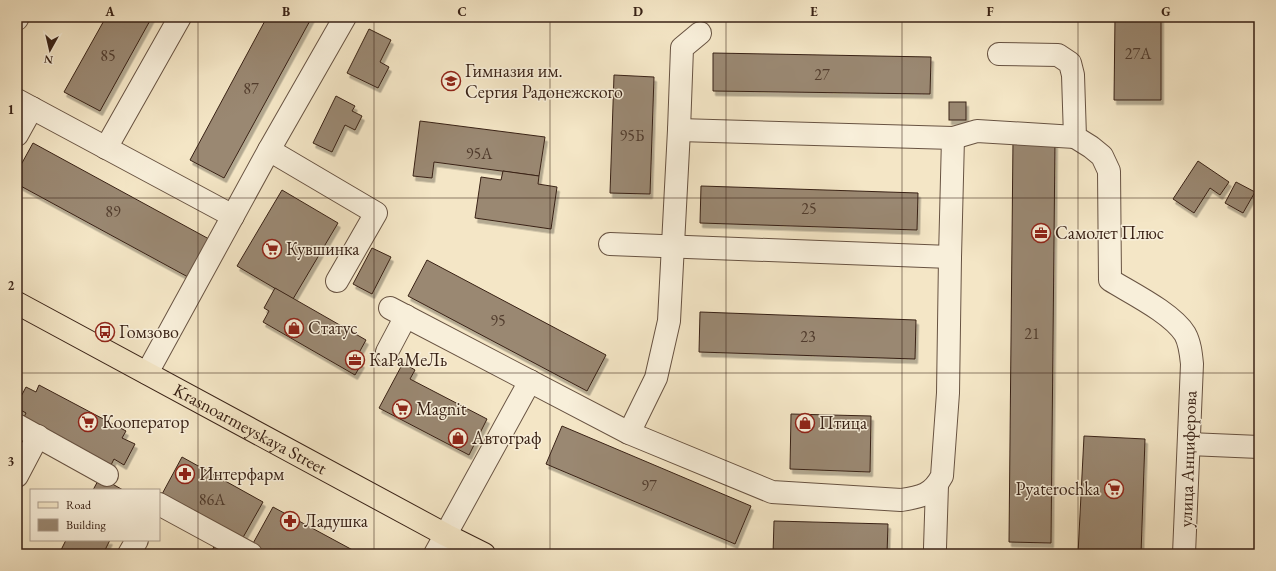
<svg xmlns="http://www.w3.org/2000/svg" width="1276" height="571" viewBox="0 0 1276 571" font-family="'EB Garamond',serif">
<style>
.building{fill:#9a8872;stroke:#392216;filter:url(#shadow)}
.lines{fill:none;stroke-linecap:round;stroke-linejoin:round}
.minor-casing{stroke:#685342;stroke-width:24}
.major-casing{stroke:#392216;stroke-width:24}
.minor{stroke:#f8efda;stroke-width:22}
.major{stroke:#f4e6c6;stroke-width:22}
.grid{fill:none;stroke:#392216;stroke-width:1;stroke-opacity:0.55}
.labels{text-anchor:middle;stroke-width:3;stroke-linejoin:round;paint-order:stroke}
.number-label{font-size:16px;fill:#513c2d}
.poi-label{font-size:18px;fill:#392216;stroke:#f8efda;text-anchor:start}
.street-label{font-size:18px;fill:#392216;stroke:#f8efda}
.neatline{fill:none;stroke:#392216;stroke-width:1.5}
.grid-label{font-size:13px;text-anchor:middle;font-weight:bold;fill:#392216}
</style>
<defs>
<filter id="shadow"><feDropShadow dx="2.5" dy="4.5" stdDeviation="0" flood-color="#0004"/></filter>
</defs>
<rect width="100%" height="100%" fill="#f4e6c6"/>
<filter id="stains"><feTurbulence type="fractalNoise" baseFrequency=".005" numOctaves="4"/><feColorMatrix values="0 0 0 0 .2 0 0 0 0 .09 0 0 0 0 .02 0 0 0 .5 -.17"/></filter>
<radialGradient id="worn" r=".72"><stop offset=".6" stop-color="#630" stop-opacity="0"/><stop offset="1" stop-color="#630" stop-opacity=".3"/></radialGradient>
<g class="building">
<path d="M106 17H152L100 111 64 92Z"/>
<path d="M267 17H312L224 178 190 160Z"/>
<path d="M1049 17H1161V100H1114L1115 17Z"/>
<path d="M369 29 391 40 380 62 389 67 378 88 347 73Z"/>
<path d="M713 53 931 57 930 94 713 91Z"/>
<path d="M614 75 654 77 650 194 610 193Z"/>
<path d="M336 96 355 106 352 111 362 116 355 130 345 125 332 152 313 143Z"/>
<rect x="949" y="102" width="17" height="18"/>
<path d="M420 121 545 137 539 176 434 162 432 178 413 176Z"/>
<path d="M1013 139 1055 140 1051 543 1009 542Z"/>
<path d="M33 143 209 239 188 277 17 184V172Z"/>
<path d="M1198 161 1229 182 1220 195 1210 188 1194 213 1173 199Z"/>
<path d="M503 171 539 176 538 184 557 187 551 229 475 218 481 177 501 180Z"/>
<path d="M1236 182 1255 192 1243 213 1225 203Z"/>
<path d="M701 186 918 193 917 230 700 223Z"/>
<path d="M282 190 338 223 293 299 237 266Z"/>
<path d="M372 248 391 257 372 294 353 284Z"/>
<path d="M427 260 606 355 587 391 408 296Z"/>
<path d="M275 288 366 340 355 360 362 363 355 375 263 322 269 311 264 308Z"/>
<path d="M700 312 916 320 915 359 699 352Z"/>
<path d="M403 363 415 370 410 379 487 419 469 455 379 408Z"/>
<path d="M39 385 126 431 122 438 135 444 124 465 114 459 110 467 22 421 26 413 17 408V404L26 387 36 392Z"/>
<path d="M791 414 871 416 870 472 790 469Z"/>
<path d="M562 426 751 506 735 544 546 464Z"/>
<path d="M1084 436 1145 439 1141 554H1078Z"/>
<path d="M182 457 263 502 241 541 161 496Z"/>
<path d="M100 477 123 490H93Z"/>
<path d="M273 507 360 554H264L251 547Z"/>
<path d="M774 521 888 524 887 554H773Z"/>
<path d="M66 540H110L103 554H59Z"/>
<path d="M216 543 236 554H210Z"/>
</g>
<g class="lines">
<g class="minor-casing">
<g id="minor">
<path d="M17 19 18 17"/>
<path d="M999 54 1058 55 1070 63 1073 75 1075 137 1091 147 1102 156 1109 171 1110 280C1131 293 1172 313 1185 334 1190 343 1191 354 1192 364L1184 554"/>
<path d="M17 100 233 216"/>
<path d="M17 135 32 108"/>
<path d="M953 138 977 131 1075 137"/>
<path d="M106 148 180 17"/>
<path d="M269 150 376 213 337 281"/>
<path d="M610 244 950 257"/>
<path d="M390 308 629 433 772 492 901 500C921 497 932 495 942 476L948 393 950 257 953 138 679 130"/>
<path d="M387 352 406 316"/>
<path d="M147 373 269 150 345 17"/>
<path d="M17 425 107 475"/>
<path d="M629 433 656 378 669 321 679 130 682 48 700 33"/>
<path d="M1189 444 1259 447"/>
<path d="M17 476 38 436"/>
<path d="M159 504 251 554"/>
<path d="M935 548 937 485"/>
<path d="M129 554 137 540"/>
<path d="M435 554 530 381"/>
</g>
</g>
<g class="major-casing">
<g id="major">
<path id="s1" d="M17 303 446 535 484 554"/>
</g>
</g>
<use href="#minor" class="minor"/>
<use href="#major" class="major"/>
</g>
<path class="grid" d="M198 17V554M374 17V554M550 17V554M726 17V554M902 17V554M1078 17V554M17 198H1259M17 373H1259"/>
<defs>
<g id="school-ring" transform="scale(1)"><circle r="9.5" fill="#f8efda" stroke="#8f2418" stroke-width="1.5"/><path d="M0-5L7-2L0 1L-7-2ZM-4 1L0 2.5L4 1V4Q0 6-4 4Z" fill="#8f2418"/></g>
<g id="office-ring" transform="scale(1)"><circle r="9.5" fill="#f8efda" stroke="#8f2418" stroke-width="1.5"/><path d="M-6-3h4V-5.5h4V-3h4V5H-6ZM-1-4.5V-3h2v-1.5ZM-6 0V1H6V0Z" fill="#8f2418"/></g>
<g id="supermarket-ring" transform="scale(1)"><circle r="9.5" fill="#f8efda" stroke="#8f2418" stroke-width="1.5"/><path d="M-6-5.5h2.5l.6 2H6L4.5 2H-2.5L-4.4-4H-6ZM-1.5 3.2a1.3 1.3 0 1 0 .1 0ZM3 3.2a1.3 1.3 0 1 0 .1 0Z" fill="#8f2418"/></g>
<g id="shop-ring" transform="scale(1)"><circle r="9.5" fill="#f8efda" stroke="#8f2418" stroke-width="1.5"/><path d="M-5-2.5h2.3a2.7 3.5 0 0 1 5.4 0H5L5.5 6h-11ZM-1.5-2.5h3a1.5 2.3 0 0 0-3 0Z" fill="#8f2418"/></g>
<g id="bus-ring" transform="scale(1)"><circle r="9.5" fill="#f8efda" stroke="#8f2418" stroke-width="1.5"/><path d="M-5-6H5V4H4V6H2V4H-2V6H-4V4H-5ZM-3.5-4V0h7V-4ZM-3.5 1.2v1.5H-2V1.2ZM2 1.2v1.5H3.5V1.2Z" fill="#8f2418"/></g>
<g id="pharmacy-ring" transform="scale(1)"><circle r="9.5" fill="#f8efda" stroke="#8f2418" stroke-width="1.5"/><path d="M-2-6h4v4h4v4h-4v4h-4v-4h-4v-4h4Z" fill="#8f2418"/></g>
</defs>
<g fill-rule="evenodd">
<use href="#school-ring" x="451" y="81"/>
<use href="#office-ring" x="1041" y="233"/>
<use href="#supermarket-ring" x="272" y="249"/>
<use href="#shop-ring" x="294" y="328"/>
<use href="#bus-ring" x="105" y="332"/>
<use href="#office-ring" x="355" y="360"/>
<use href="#supermarket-ring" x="402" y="409"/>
<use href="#supermarket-ring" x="88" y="422"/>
<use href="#shop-ring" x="805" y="423"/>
<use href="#shop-ring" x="458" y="438"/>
<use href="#pharmacy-ring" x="185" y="474"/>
<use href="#supermarket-ring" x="1114" y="489"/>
<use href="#pharmacy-ring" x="290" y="521"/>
</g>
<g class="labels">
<g class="number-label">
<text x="1138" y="59">27А</text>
<text x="108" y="61">85</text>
<text x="822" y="80">27</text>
<text x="251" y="94">87</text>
<text x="632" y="141">95Б</text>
<text x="479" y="159">95А</text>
<text x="809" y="214">25</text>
<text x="113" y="217">89</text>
<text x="498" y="326">95</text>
<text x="1032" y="339">21</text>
<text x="808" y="342">23</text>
<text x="649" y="491">97</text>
<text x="212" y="505">86А</text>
</g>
<g class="poi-label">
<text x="465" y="77">Гимназия им.<tspan x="465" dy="21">Сергия Радонежского</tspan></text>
<text x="1055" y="239">Самолет Плюс</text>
<text x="286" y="255">Кувшинка</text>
<text x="308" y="334">Статус</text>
<text x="119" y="338">Гомзово</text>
<text x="369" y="366">КаРаМеЛь</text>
<text x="416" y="415">Magnit</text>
<text x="102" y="428">Кооператор</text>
<text x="819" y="429">Птица</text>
<text x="472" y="444">Автограф</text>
<text x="199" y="480">Интерфарм</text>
<text x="1100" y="495" text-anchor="end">Pyaterochka</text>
<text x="304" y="527">Ладушка</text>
</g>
<g class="street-label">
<text dy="6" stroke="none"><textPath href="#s1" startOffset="265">Krasnoarmeyskaya Street</textPath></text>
<text transform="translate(1188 459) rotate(-88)" y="6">улица Анциферова</text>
</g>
</g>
<rect width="1276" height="571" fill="none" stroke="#f4e6c6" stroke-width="44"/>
<rect x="30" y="489" width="130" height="52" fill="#f8efda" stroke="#ac9d8c"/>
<rect x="38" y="502" width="20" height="6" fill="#f4e6c6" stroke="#ac9d8c"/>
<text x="66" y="509" font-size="12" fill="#392216">Road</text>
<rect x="38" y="519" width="20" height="12" fill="#9a8872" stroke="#ac9d8c"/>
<text x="66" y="529" font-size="12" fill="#392216">Building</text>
<g transform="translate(50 50) rotate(188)" stroke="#f8efda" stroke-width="3" paint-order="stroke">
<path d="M0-3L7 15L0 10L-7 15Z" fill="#392216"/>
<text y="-6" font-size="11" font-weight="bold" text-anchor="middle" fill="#392216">N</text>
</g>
<rect x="22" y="22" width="1232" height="527" class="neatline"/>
<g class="grid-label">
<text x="110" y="16">A</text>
<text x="286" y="16">B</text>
<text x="462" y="16">C</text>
<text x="638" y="16">D</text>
<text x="814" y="16">E</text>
<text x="990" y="16">F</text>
<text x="1166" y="16">G</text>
<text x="11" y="114">1</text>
<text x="11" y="290">2</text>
<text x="11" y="466">3</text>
</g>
<rect width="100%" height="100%" filter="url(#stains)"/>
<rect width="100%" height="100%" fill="url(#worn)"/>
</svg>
